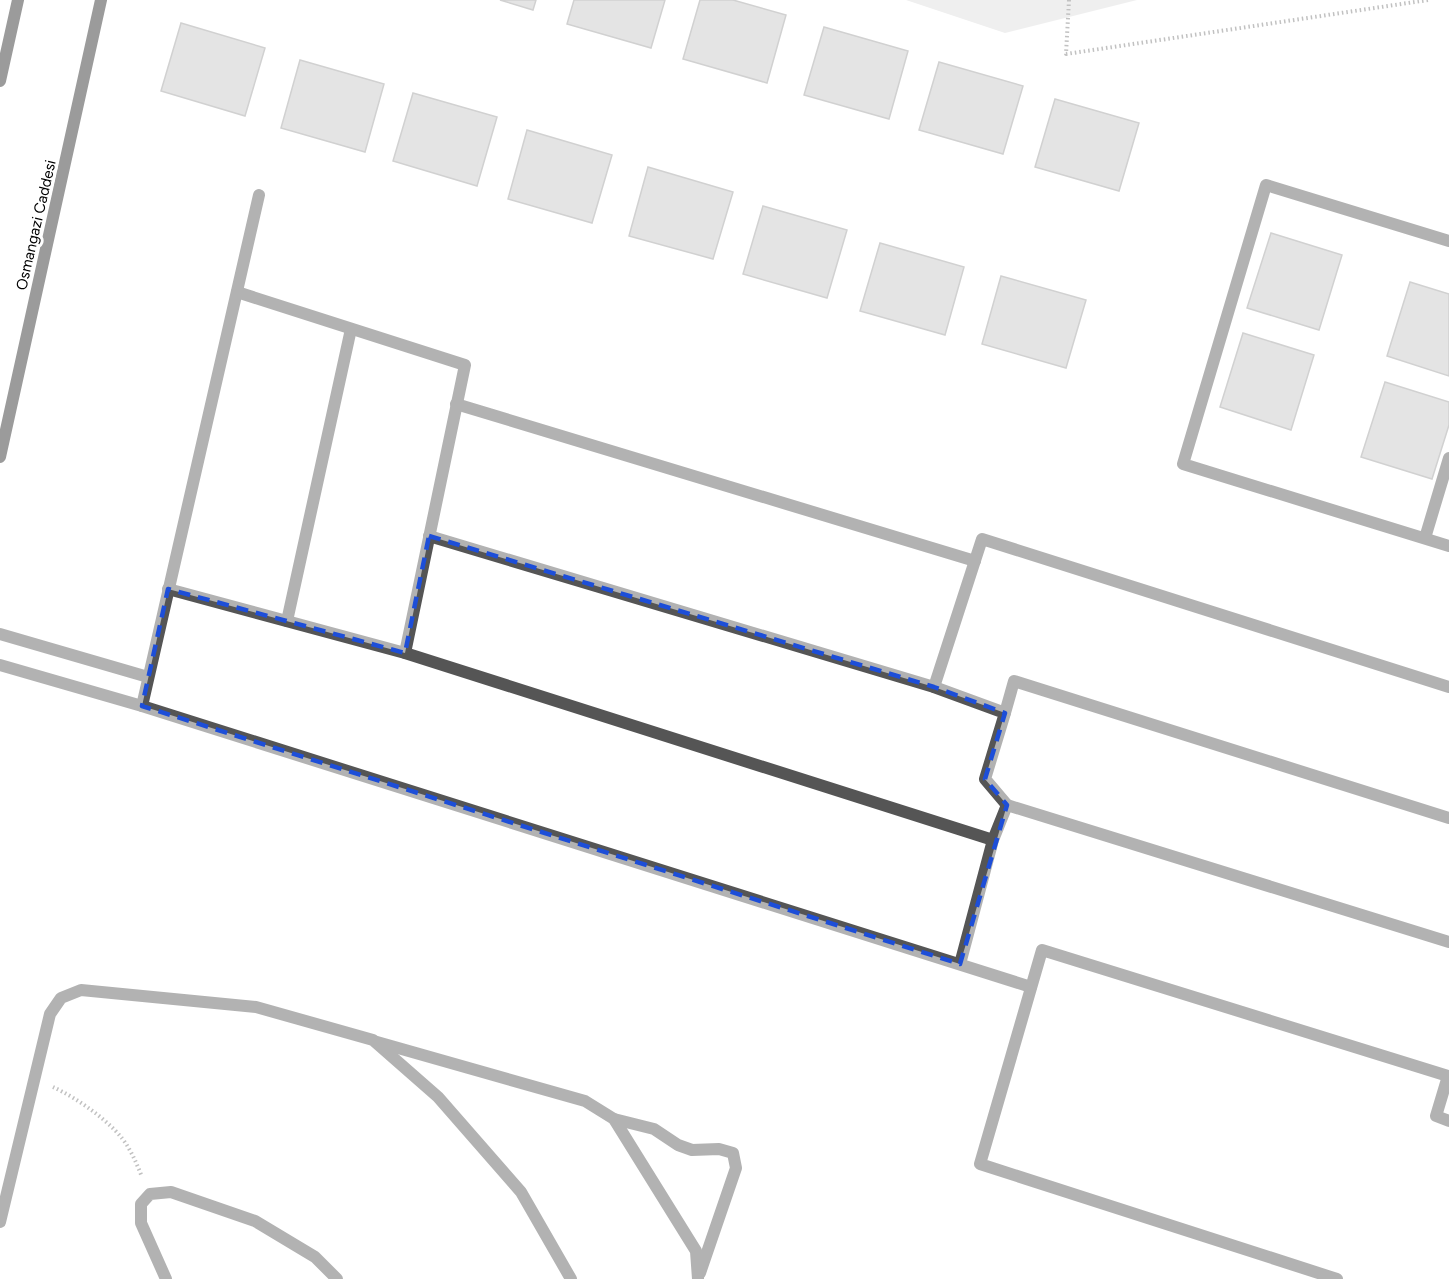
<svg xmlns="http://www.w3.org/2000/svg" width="1449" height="1279" viewBox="0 0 1449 1279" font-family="Figtree,sans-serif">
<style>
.green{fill:#dcdcdc}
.building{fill:#c4c4c4;stroke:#999;stroke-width:1.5}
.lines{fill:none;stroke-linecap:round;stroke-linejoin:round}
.path{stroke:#777;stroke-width:4;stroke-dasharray:1.5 3;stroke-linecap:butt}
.lane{stroke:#555;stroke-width:12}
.street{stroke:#555;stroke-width:12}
.secondary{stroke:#222;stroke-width:12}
.marked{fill:none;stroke:#1d4ed8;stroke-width:4.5;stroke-dasharray:12 8;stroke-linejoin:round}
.labels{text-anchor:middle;stroke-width:6;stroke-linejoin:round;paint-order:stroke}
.street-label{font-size:15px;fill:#000;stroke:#fff}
</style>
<rect width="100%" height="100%" fill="#fff"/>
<path class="green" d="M906 0H1137L1005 33Z"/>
<g class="building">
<path d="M500 0H536L533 10Z"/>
<path d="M574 0H665L651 48 567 24Z"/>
<path d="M700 0H733L786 15 767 83 683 59Z"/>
<path d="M181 23 265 48 245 116 161 91Z"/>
<path d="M824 27 908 51 889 119 804 95Z"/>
<path d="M300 60 384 84 365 152 281 128Z"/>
<path d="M939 62 1023 86 1003 154 919 130Z"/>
<path d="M413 93 497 117 477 186 393 161Z"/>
<path d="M1055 99 1139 123 1119 191 1035 167Z"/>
<path d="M527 130 612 155 592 223 508 199Z"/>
<path d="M648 167 733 192 713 259 629 236Z"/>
<path d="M763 206 847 230 827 298 743 274Z"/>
<path d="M1271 233 1342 255 1319 330 1247 308Z"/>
<path d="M880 243 964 267 945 335 860 311Z"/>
<path d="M1001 276 1086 300 1066 368 982 344Z"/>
<path d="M1410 282 1449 294V376L1387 356Z"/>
<path d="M1243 333 1314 355 1291 430 1220 407Z"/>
<path d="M1385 382 1449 402V425L1432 479 1361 457Z"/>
</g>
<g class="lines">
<g class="path">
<path d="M1069 0 1066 54 1428 0"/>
<path d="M53 1087C77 1098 115 1124 128 1147 134 1157 138 1167 142 1177"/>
</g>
<g class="lane">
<path d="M1449 241 1266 185 1183 464 1449 546"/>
<path d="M1425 538 1449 458"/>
</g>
<g class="street">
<path d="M259 195 142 706 1031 987"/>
<path d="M237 292 465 365 405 653"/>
<path d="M456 404 975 561"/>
<path d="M429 536 934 687 1005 713 985 779 1007 805"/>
<path d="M168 589 405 653 993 840"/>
<path d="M287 621 351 329"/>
<path d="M0 634 148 677"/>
<path d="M0 665 142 706"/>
<path d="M934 687 982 539 1449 687"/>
<path d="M1005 713 1014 681 1449 818"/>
<path d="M960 964 993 840 1007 805 1449 942"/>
<path d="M377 1042 585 1101 614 1119 696 1251 698 1279"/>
<path d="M614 1119 654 1129 678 1145 692 1150 719 1149 733 1153 736 1168 700 1273"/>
<path d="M0 1222 50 1014 61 998 81 990 256 1007 373 1040 438 1097 521 1192 571 1279"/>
<path d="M166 1279 141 1223V1204L150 1194 171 1192 255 1221 315 1257 337 1279"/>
<path d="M1337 1279 980 1164 1042 950 1448 1076 1436 1116 1449 1121"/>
</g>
<g class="secondary">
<path d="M0 81 18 0"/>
<path d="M0 457 101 0"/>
</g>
</g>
<path d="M0 0H1449V1279H0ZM429 536 934 687 1005 713 985 779 1007 805 960 964 142 706 168 589 405 653Z" fill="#fff" fill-opacity=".55" fill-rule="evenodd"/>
<path class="marked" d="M429 536 934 687 1005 713 985 779 1007 805 960 964 142 706 168 589 405 653Z"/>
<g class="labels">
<g class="street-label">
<text transform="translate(36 225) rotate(-77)" y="5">Osmangazi Caddesi</text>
</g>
</g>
</svg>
